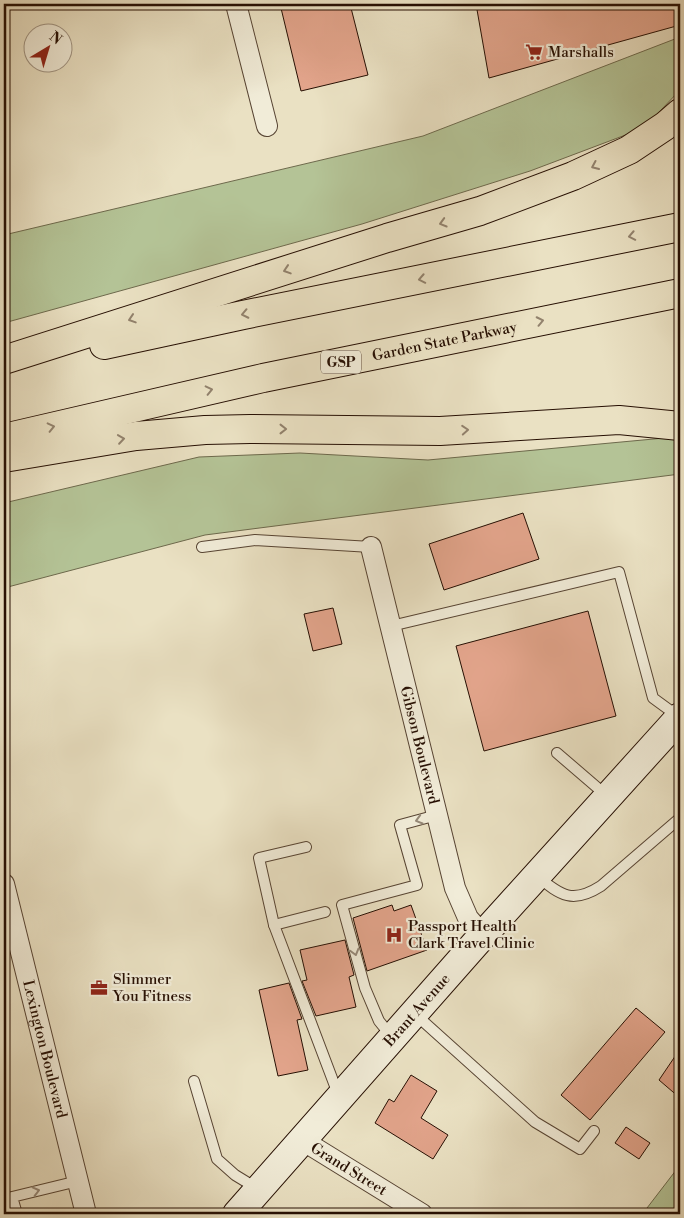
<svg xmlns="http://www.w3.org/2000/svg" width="684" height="1218" viewBox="0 0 684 1218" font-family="'Libre Bodoni',serif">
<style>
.green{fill:#b4c396;stroke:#6d694c}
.building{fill:#e2a48b;stroke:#260f03}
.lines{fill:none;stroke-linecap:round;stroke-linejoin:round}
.service-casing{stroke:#574433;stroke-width:12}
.minor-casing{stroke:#574433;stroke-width:22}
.secondary-casing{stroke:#260f03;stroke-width:30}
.motorway-casing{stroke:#260f03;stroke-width:30}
.service{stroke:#f1ecd8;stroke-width:10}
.minor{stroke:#f1ecd8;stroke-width:20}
.secondary{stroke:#f1ecd8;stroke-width:28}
.motorway{stroke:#eae1c3;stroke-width:28}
.oneway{stroke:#92826d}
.oneway2{stroke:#968978}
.labels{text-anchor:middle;stroke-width:4.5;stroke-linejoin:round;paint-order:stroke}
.shield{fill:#f1ecd8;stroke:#635143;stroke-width:1}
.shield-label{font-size:14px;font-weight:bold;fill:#260f03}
.poi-label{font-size:15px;fill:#260f03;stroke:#f1ecd8;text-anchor:start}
.street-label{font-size:15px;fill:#260f03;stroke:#f1ecd8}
</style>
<rect width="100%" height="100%" fill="#eae1c3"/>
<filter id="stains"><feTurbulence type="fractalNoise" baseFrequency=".004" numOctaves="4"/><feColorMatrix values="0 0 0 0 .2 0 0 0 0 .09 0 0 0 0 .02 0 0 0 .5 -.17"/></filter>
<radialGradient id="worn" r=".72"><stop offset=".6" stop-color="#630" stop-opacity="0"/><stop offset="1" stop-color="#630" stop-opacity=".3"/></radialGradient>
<g class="green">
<path d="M680 37V90L644 128 530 171 362 224 4 323V235L423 136Z"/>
<path d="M675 437 680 452V474L205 535 4 588V503L199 457 300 453 428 460Z"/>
<path d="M680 1165V1214H656L647 1208Z"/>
</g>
<g class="building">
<path d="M280 4H350L368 75 301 91Z"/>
<path d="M476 4H676L680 25 489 78Z"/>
<path d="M523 513 539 559 444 590 429 544Z"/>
<path d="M333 608 342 644 313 651 304 614Z"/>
<path d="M588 611 616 716 484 751 456 646Z"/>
<path d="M392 905 394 911 411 905 427 950 367 971 353 918Z"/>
<path d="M345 940 354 975 349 977 356 1007 316 1016 302 981 307 980 300 950Z"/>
<path d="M289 983 302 1019 297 1020 308 1070 278 1076 259 990Z"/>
<path d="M636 1008 665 1032 590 1120 561 1095Z"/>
<path d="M680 1049V1098L659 1080Z"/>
<path d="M411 1075 437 1091 421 1118 448 1135 433 1159 375 1123 389 1099 394 1102Z"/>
<path d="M626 1127 650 1143 639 1159 615 1143Z"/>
</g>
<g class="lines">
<g class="service-casing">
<g id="service">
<path d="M202 547 255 540 371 547"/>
<path d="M391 626 619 572 653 698 679 717"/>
<path d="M557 753 607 796"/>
<path d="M306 847 259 858 274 925 338 1094"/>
<path d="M537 876C561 896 573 904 601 886L680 818"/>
<path d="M274 925 325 912"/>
<path d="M415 1014 535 1122 580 1149 594 1131"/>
<path d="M392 1037 379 1021 365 988 342 905 417 885 400 825 437 815"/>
<path d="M194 1081 217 1159 235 1175 258 1189"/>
<path d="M17 1214 12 1197 78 1181"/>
</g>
</g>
<g class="minor-casing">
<g id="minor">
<path d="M236 4 267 126"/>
<path id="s1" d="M371 547 455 888 468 918 483 935"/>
<path id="s2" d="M4 884 86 1214"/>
<path id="s3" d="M302 1140 422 1214"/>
</g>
</g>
<g class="secondary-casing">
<g id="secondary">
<path id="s4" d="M237 1214 483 935 680 717"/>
</g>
</g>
<g class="motorway-casing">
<g id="motorway">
<path d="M104 345 243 315 680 227"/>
<path d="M4 360 387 238 480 211 573 176 629 150 665 126 680 113"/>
<path id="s5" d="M4 438 263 378 680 293"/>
<path d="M4 458 136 436 205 430 250 429 440 431 619 420 680 426"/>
</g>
</g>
<use href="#service" class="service"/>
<use href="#minor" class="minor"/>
<use href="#secondary" class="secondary"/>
<use href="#motorway" class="motorway"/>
</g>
<defs><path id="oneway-chevron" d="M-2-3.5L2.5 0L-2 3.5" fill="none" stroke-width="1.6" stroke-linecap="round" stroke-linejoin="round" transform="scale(1.25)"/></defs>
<g class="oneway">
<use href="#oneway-chevron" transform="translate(595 166) rotate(156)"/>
<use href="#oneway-chevron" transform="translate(443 223) rotate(164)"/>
<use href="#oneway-chevron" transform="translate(632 236) rotate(169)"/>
<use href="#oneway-chevron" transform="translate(287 270) rotate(162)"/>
<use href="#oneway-chevron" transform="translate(422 279) rotate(169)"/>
<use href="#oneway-chevron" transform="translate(245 314) rotate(168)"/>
<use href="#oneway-chevron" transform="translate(132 319) rotate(162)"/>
<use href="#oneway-chevron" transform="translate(540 321) rotate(-12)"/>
<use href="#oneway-chevron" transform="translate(209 390) rotate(-13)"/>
<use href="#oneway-chevron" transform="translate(51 427) rotate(-13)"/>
<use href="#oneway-chevron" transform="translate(283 429)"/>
<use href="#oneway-chevron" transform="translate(465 430) rotate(-4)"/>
<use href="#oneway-chevron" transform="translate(121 439) rotate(-8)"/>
</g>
<g class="oneway2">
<use href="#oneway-chevron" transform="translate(419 820) rotate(164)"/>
<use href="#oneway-chevron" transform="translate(355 952) rotate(75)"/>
<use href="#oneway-chevron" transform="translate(36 1191) rotate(-14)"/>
</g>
<defs>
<g id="supermarket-bare" transform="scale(1.35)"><path d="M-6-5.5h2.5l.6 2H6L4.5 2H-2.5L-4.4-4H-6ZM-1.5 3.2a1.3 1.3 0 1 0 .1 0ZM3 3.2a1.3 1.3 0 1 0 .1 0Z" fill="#8f2418" stroke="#f1ecd8" stroke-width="2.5" paint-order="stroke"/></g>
<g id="hospital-bare" transform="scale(1.35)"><path d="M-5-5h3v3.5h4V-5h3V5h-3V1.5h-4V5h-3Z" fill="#8f2418" stroke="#f1ecd8" stroke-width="2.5" paint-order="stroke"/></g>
<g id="office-bare" transform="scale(1.35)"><path d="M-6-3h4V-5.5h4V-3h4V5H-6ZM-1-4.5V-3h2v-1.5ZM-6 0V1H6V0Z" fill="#8f2418" stroke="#f1ecd8" stroke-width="2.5" paint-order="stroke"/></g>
</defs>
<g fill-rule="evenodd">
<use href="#supermarket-bare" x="534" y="52"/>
<use href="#hospital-bare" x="394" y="935"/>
<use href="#office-bare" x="99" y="988"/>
</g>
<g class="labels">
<rect class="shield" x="321" y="350.5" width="40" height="23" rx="4"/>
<g class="shield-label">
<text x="341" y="367">GSP</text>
</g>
<g class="poi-label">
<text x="548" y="57">Marshalls</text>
<text x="408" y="931">Passport Health<tspan x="408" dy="17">Clark Travel Clinic</tspan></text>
<text x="113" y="984">Slimmer<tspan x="113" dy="17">You Fitness</tspan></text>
</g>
<g class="street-label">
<text dy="5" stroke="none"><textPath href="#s5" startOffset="451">Garden State Parkway</textPath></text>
<text dy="5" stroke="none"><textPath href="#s1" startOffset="204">Gibson Boulevard</textPath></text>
<text dy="5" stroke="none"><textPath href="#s4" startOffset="272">Brant Avenue</textPath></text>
<text dy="5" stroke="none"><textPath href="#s2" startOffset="170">Lexington Boulevard</textPath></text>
<text dy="5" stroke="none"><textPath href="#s3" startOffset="55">Grand Street</textPath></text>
</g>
</g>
<rect width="684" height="1218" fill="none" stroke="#eae1c3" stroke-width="20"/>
<rect x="5" y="5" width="674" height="1208" fill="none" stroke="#260f03" stroke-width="2.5"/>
<rect x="10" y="10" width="664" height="1198" fill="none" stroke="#260f03"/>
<g transform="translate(48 48) rotate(38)"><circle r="24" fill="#f1ecd8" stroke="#a09483"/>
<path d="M0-4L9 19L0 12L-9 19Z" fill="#8f2418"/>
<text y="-8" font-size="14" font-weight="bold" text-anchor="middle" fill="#260f03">N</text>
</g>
<rect width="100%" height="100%" filter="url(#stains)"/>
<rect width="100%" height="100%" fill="url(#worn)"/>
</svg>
